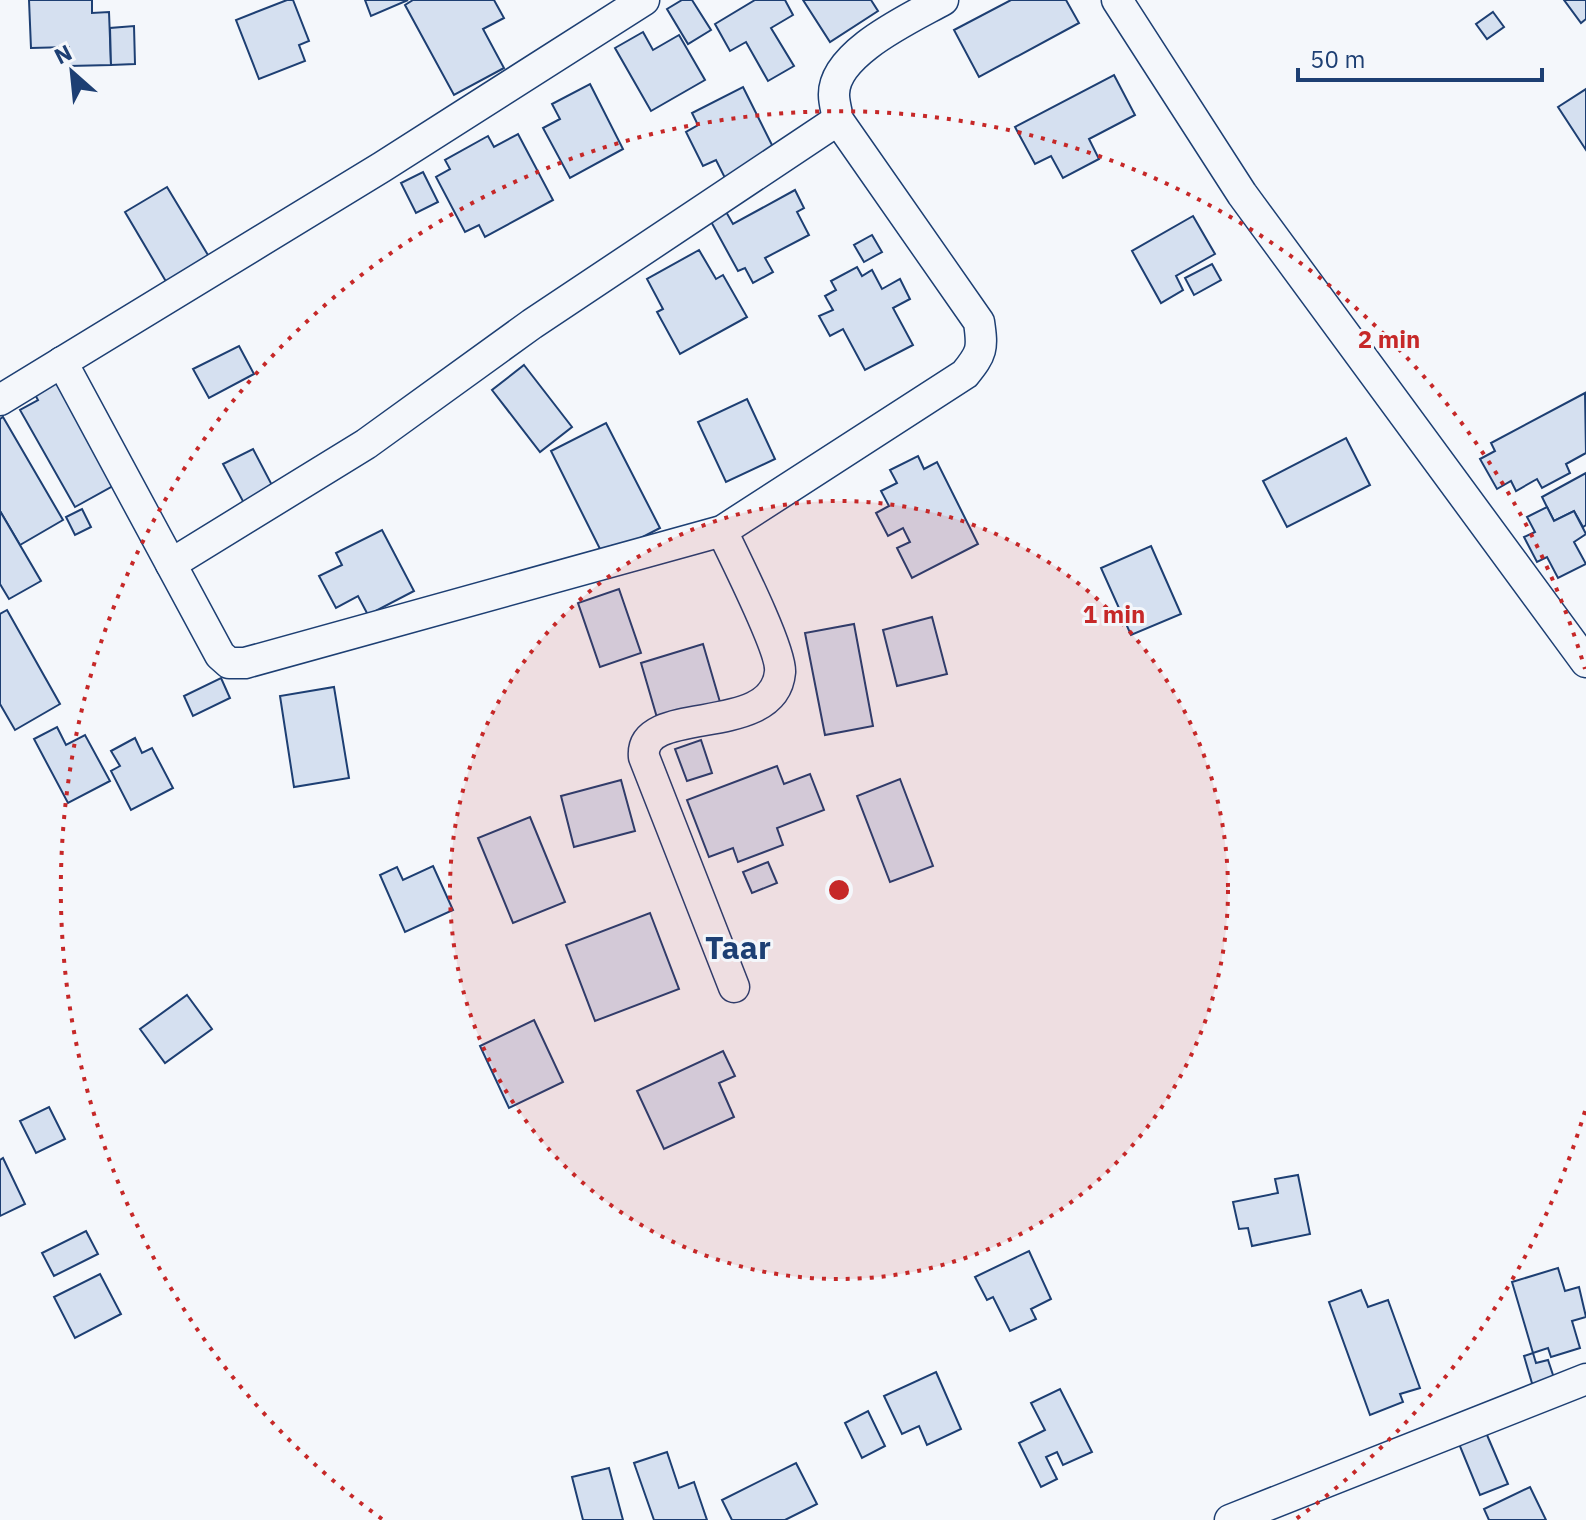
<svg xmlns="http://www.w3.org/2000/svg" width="1586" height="1520" viewBox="0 0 1586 1520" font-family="'IBM Plex Sans',sans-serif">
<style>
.building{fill:#d5e0f0;stroke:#1d3f73;stroke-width:2}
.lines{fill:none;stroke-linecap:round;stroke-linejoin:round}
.minor-casing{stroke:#1d3f73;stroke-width:33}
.minor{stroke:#f4f7fb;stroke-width:30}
.ring{fill:none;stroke:#c62828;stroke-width:4;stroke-dasharray:4 8}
.labels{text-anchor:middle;stroke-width:6;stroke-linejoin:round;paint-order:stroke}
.quarter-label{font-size:32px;font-weight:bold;fill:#1d3f73;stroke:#f4f7fb}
.centre{fill:#c62828;stroke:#f4f7fb;stroke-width:4}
.ring-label{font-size:24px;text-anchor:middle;font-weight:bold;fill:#c62828;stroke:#f4f7fb;stroke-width:6;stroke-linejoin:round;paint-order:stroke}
</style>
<rect width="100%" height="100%" fill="#f4f7fb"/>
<g class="building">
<path d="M29 0H92V13L109 12 111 65 69 66V47L31 48Z"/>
<path d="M287 0H293L309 41 299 45 305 61 259 79 236 20Z"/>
<path d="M365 0H408L371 16Z"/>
<path d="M413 0H494L504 18 483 29 504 68 454 95 405 5Z"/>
<path d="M682 0H692L711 30 688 44 667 9Z"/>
<path d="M755 0H785L793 15 771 28 794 66 768 81 746 42 730 51 715 24Z"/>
<path d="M803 0H871L878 11 830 42Z"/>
<path d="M1011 0H1066L1079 23 979 77 954 30Z"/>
<path d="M1564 0H1586V19L1581 23Z"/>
<path d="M1493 12 1504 27 1487 39 1476 24Z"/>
<path d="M134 26 135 64 111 65 110 28Z"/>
<path d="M643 32 653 50 679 35 705 80 651 111 615 48Z"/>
<path d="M1114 75 1135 115 1089 139 1099 159 1063 178 1051 156 1035 164 1015 127Z"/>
<path d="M590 84 623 149 570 178 543 128 560 119 552 104Z"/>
<path d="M743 87 777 155 726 180 716 160 703 166 686 132 698 125 692 113Z"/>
<path d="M1586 89V150L1558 107Z"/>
<path d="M518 134 553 200 485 237 479 225 465 232 436 177 450 169 445 160 488 136 494 147Z"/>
<path d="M423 172 438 202 416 213 401 183Z"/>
<path d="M167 187 214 265 171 290 125 212Z"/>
<path d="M795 190 804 208 797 212 809 235 765 258 773 272 753 283 745 268 738 271 709 218 725 210 733 224Z"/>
<path d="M1193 216 1215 254 1176 276 1183 290 1161 303 1132 251Z"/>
<path d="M872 235 882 252 864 262 854 245Z"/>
<path d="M699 250 716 279 723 275 747 317 680 354 657 312 663 309 647 279Z"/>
<path d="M1212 264 1221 280 1194 295 1185 278Z"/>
<path d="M857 267 862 276 872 270 882 289 900 279 910 299 893 308 913 345 865 370 843 329 830 336 819 316 833 310 825 296 836 290 831 281Z"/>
<path d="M239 346 254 374 209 398 193 369Z"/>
<path d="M524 365 572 427 540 452 492 390Z"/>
<path d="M58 374 120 482 75 507 20 410 38 400 32 389Z"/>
<path d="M1585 393 1586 453 1566 464 1570 473 1542 488 1537 479 1516 491 1511 481 1497 489 1480 459 1495 451 1491 443Z"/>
<path d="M747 399 775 459 726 482 698 422Z"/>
<path d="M3 417 63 520 20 545 0 511V419Z"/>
<path d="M606 423 660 528 604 557 551 451Z"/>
<path d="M1346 438 1370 485 1287 527 1263 481Z"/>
<path d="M253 449 274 489 245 505 223 464Z"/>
<path d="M918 456 924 469 937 462 978 544 912 578 897 548 910 542 903 528 888 536 876 513 889 506 881 491 897 483 890 470Z"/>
<path d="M1586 473V525L1583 527 1574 511 1554 521 1542 497Z"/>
<path d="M1547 507 1554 521 1574 511 1586 534 1574 542 1586 564 1558 578 1547 557 1537 562 1524 537 1535 532 1527 517Z"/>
<path d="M82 509 91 527 75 535 66 517Z"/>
<path d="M0 511 41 581 9 599 0 584Z"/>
<path d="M382 530 414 591 368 615 358 596 336 608 319 576 342 565 336 553Z"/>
<path d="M1151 546 1181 614 1131 635 1101 568Z"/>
<path d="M619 589 641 653 600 667 578 603Z"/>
<path d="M7 610 60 704 15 730 0 704V614Z"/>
<path d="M932 617 947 674 897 686 883 630Z"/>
<path d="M854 624 873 726 825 735 805 633Z"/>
<path d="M703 644 720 702 658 721 641 663Z"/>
<path d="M221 678 230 698 193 716 184 696Z"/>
<path d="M334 687 349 778 294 787 280 696Z"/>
<path d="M57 727 66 745 85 735 110 781 68 803 34 739Z"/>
<path d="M135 738 142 753 152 748 173 788 131 810 111 771 120 766 111 751Z"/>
<path d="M701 740 712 773 687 781 675 749Z"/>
<path d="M777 766 784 784 810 774 824 810 777 828 783 845 738 862 733 848 709 857 687 800Z"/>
<path d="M900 779 933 866 890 882 857 796Z"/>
<path d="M621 780 635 831 574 847 561 796Z"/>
<path d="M530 817 565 902 513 923 478 838Z"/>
<path d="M768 862 777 883 752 893 743 872Z"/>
<path d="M433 866 453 910 405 932 380 875 397 867 403 880Z"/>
<path d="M650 913 679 989 595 1021 566 945Z"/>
<path d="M187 995 212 1029 165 1063 140 1029Z"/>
<path d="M534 1020 563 1082 509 1108 480 1046Z"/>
<path d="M723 1051 735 1076 719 1083 734 1117 664 1149 637 1091Z"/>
<path d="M49 1107 65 1139 36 1153 20 1121Z"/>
<path d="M3 1158 25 1204 0 1216V1160Z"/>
<path d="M1298 1175 1310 1234 1252 1246 1248 1228 1239 1229 1233 1202 1278 1193 1275 1179Z"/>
<path d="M86 1231 98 1254 54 1276 42 1253Z"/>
<path d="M1029 1251 1051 1299 1031 1309 1036 1319 1010 1331 993 1297 987 1300 975 1277Z"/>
<path d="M1558 1268 1565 1291 1579 1287 1586 1317 1572 1321 1580 1348 1551 1357 1548 1348 1533 1353 1512 1282Z"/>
<path d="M100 1274 121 1314 75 1338 54 1297Z"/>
<path d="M1361 1290 1368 1307 1388 1300 1420 1388 1400 1394 1403 1402 1370 1415 1329 1302Z"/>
<path d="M1533 1353 1536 1363 1548 1360 1556 1384 1534 1390 1524 1356Z"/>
<path d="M936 1372 961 1429 927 1445 919 1426 902 1434 884 1396Z"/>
<path d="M1060 1389 1092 1452 1063 1465 1057 1452 1046 1457 1057 1479 1041 1487 1019 1443 1045 1430 1031 1403Z"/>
<path d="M868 1411 885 1446 862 1458 845 1423Z"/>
<path d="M1484 1428 1508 1484 1480 1495 1457 1439Z"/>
<path d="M667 1452 679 1488 694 1482 707 1520H654L634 1463Z"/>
<path d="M796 1463 817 1504 785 1520H732L722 1500Z"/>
<path d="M609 1468 623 1520H583L572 1477Z"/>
<path d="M1530 1487 1546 1520H1489L1484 1509Z"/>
</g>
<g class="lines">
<g class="minor-casing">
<g id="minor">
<path d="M1117 0 1242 194 1586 662"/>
<path d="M62 362 220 655 229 663H245L722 531 965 374C982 353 983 349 979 322L838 120C837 112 834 103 834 95 833 53 911 18 943 0"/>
<path d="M0 400 382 167 644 0"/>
<path d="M722 531C734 556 782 651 780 672 774 740 639 702 644 757L734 987"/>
<path d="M171 564 366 444 532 324 838 120"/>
<path d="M1230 1520 1586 1379"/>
</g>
</g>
<use href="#minor" class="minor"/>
</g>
<circle cx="839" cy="890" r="389" fill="#c62828" fill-opacity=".12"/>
<g class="ring">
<circle cx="839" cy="890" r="389"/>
<path d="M1585 1111A778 778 0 0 1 1296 1519M382 1519A778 778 0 1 1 1585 669"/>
</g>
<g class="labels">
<g class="quarter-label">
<text x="738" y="959">Taar</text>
</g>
</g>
<circle cx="839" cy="890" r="12" class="centre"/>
<g class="ring-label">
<text x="1389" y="348">2 min</text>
<text x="1114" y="623">1 min</text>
</g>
<g transform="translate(72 72) rotate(333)" stroke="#f4f7fb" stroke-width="6" paint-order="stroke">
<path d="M0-6L14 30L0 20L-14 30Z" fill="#1d3f73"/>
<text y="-12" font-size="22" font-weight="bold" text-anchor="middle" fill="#1d3f73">N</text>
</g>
<path d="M1298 68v12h244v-12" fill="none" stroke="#1d3f73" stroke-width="4"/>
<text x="1310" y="68" font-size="24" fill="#1d3f73" stroke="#f4f7fb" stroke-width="6" paint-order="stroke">50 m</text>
</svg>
